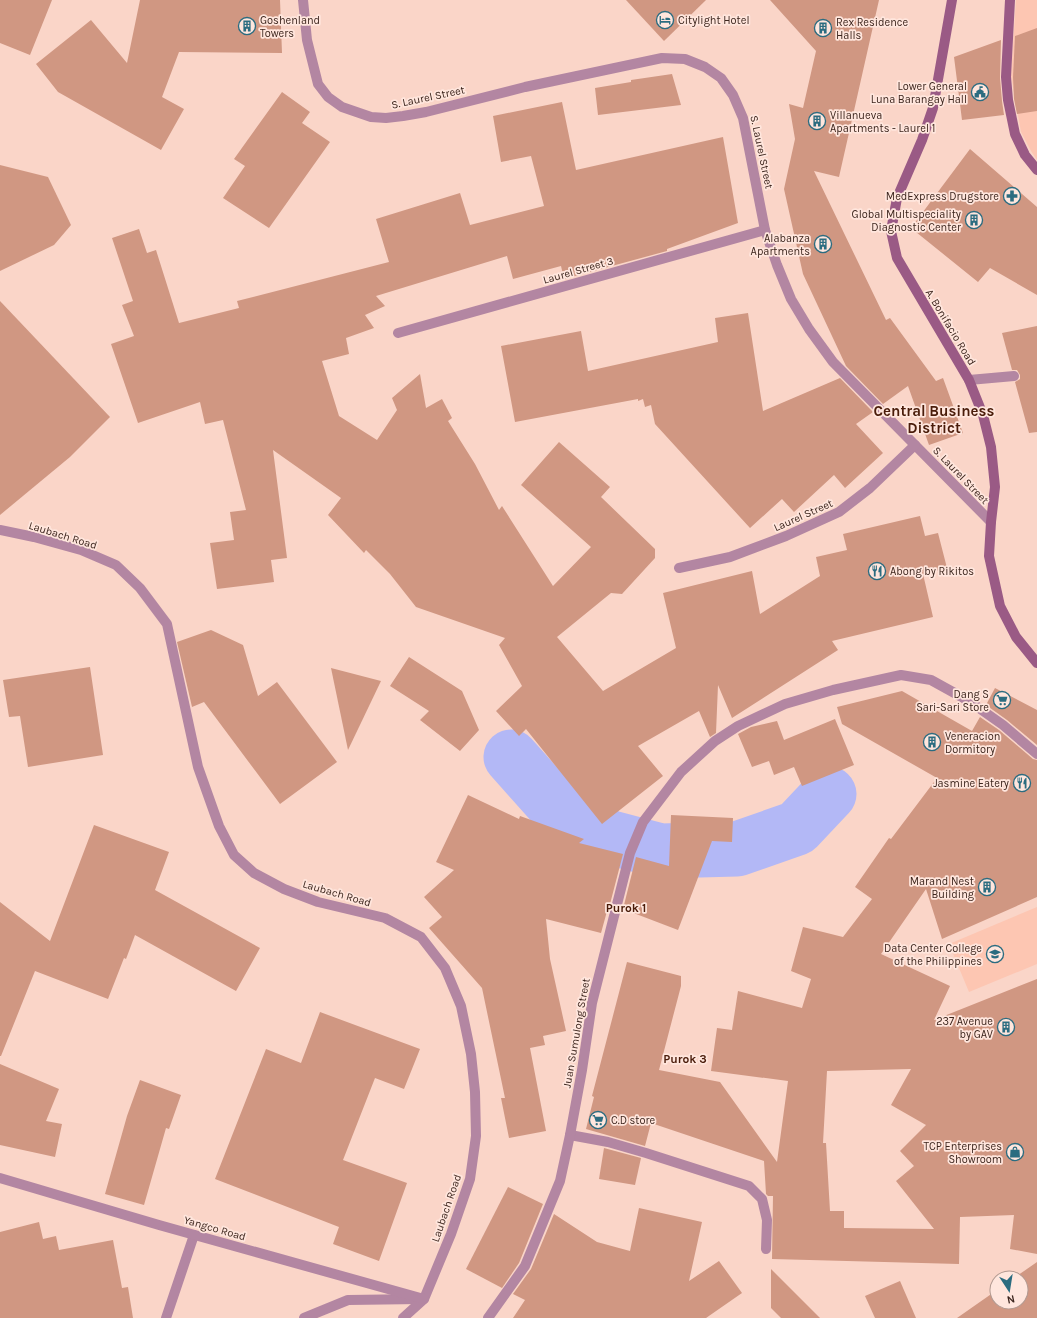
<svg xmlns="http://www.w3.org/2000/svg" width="1037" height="1318" viewBox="0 0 1037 1318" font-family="Karla,sans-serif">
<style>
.built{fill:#fdc6b2}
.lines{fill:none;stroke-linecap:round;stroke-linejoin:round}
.river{stroke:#b3b8f6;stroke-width:55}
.building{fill:#d09782;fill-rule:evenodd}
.service{stroke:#b386a2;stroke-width:10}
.minor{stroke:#b386a2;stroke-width:10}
.secondary{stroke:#9a5a85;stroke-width:10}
.labels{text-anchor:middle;stroke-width:3.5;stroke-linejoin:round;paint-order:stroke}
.poi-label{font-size:11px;fill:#3c251d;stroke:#ffe6dd;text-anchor:end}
.street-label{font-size:11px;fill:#3c251d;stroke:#ffe6dd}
.neighbourhood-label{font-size:12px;font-weight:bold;fill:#4a1c0a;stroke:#ffe6dd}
.district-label{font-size:15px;font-weight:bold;fill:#4a1c0a;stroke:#ffe6dd}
</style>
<rect width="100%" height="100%" fill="#fad5c8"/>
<g class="built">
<path d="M1016 0H1037V160L1031 151 1021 132 1011 76Z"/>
<path d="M1037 907V964L969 992 949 944Z"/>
</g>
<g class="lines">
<path class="river" d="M511 757 552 803 608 837 661 851 737 849 797 828 829 794"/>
</g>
<g class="building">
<path d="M0 0H52L30 55 0 43Z"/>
<path d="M140 0H280L282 53 179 52 162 97 184 109 161 150 58 92 36 64 91 20 127 63Z"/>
<path d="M626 0H706L664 41Z"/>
<path d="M770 0H879L839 177 814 171 886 320 890 318 936 381 943 378 963 433 929 445 908 386 883 404 846 366 803 274 784 189 795 139 789 104 803 108 816 51Z"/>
<path d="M1037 28V111L1017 114 1014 99 1013 77 1015 36Z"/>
<path d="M1001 40 1000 78 1002 101 1004 115 962 120 954 57Z"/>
<path d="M672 74 681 105 598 115 595 88 631 82V80Z"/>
<path d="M282 92 310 112 302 123 330 142 269 228 223 198 245 166 234 159Z"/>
<path d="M562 102 576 170 723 137 738 223 667 249V251L564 279 561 266 513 279 507 256 376 296 385 306 365 315 374 328 346 338 349 354 322 361 339 416 377 440 397 410 392 398 420 374 426 408 442 399 452 418 448 421 475 464 499 510 502 506 553 586 591 547 521 485 559 442 610 487 601 497 655 549V558L622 594 611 593 557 637 603 691 676 648 663 593 752 571 760 614 820 576 816 557 847 550 843 534 920 516 925 536 938 533 947 568 923 574 933 617 832 641 838 650 732 718 718 685 716 733 710 737 699 711 638 746 663 776 602 824 526 729 519 736 496 711 522 686 499 645 505 638 416 607 390 574 366 550 364 553 328 515 341 498 273 450 287 558 271 560 274 582 217 589 210 543 234 540 230 512 246 510 223 420 205 424 200 402 138 423 111 344 134 336 122 305 133 301 112 238 139 229 147 253 156 250 179 323 239 308 237 301 389 262 376 219 460 193 470 225 544 206 531 156 501 162 493 116Z"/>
<path d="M970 149 1037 207V295L990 268 978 282 911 228Z"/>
<path d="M0 165 48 177 71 225 54 245 0 271Z"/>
<path d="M0 301 110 417 70 457 0 515Z"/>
<path d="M748 313 763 411 840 378 873 412 856 424 883 453 845 488 834 475 794 512 782 499 750 528 655 424 651 405 645 407 643 399 638 401V399L515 422 501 346 581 331 588 371 718 342 715 318Z"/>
<path d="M1037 326V432L1029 433 1015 382 1020 379V375L1017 370H1012L1002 333Z"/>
<path d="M211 630 243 645 258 696 277 682 337 762 280 804 204 702 192 707 177 642Z"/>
<path d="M409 657 462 691 479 730 460 751 420 720 429 711 390 686Z"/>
<path d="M90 667 103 755 28 767 20 716 9 717 3 680Z"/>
<path d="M331 668 381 681 348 750Z"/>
<path d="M995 688 1037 710V745L1007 720 986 705Z"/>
<path d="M902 691 972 731 980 717 999 730 1033 759 1037 760V897L942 939 926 889 881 954 950 986 934 1020 1037 979V1254L1010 1249 1014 1215 960 1217 959 1264 772 1259 773 1196H768L766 1194 764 1161 651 1123 645 1146 586 1129 594 1097 592 1096 627 962 681 976V986L659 1070 720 1082 777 1162 788 1081 711 1071 717 1028 732 1030 738 991 802 1008 811 979 791 971 803 927 843 937 872 899 855 887 889 838 891 839 937 778 842 724 837 707ZM911 1069 891 1105 926 1125 900 1151 914 1166 896 1181 934 1229 844 1228V1211H830L826 1143H823L827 1071Z"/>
<path d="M835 719 854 765 802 786 794 767 774 775 769 761 752 767 738 734 751 727 777 721 784 740Z"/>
<path d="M468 795 519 819 520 816 584 839 579 843 623 854 610 904H609L601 933 546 919 550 959 566 1031 543 1036 545 1045 530 1048 546 1131 509 1138 501 1098H505L482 988 429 928 442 917 424 897 454 870 436 862Z"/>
<path d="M671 815 733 818 732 842 712 841 678 930 623 909 636 857 669 866Z"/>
<path d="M94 825 169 852 155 890 260 948 236 991 135 935 126 959 124 958 108 999 35 971 1 1056H0V902L50 941Z"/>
<path d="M320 1012 420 1049 404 1089 375 1078 343 1160 407 1183 379 1261 333 1244 339 1227 215 1179 266 1049 301 1063Z"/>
<path d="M0 1064 59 1089 46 1121 62 1124 55 1157 0 1145Z"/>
<path d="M140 1080 181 1095 169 1129 166 1128 144 1205 105 1194 127 1116Z"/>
<path d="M604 1148 641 1158 635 1185 599 1179Z"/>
<path d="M508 1187 543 1204 519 1263 502 1288 466 1269Z"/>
<path d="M639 1208 702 1222 689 1281 719 1261 742 1293 706 1318H513L525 1300 513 1294 531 1269 554 1214 597 1242 630 1251Z"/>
<path d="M39 1222 43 1239 56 1236 59 1250 113 1240 122 1288 128 1287 133 1318H0V1232Z"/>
<path d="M1037 1262V1318H957L997 1290V1302H1021V1278H1014Z"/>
<path d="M771 1269 820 1318H781L771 1308Z"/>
<path d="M900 1281 916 1318H875L865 1296Z"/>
</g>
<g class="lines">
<g class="service">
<path d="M969 380 1014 376"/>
<path d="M166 1318 194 1235"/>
<path d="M304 1318 348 1300 420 1299"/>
</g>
<g class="minor">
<path d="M303 0 307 40 318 84 328 97 342 107 371 117 386 118 403 116 426 112 525 87 662 58 685 59 705 67 721 78 733 95 743 118 765 230 777 265 791 299 809 329 833 362 991 522"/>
<path d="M398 333 765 230"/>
<path d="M0 530 34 537 81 550 116 565 140 588 167 624 198 767 219 826 234 855 254 873 284 889 318 902 385 918 421 937 445 968 461 1006 471 1054 475 1092 476 1136 470 1179 451 1234 424 1299 403 1318"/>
<path d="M679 568 730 557 786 536 839 512 870 488 915 445"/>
<path d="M570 1135 608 1142 646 1153 749 1186 762 1199 767 1220 766 1249"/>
<path d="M0 1178 159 1225 424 1299"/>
<path d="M488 1318 525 1266 560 1181 570 1135 582 1070 592 1003 630 853 643 822 681 772 715 741 738 726 785 704 833 690 901 675 931 680 969 701 1003 725 1037 754"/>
</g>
<g class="secondary">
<path d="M952 0 933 108 922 140 897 198 891 231 897 258 969 380 983 415 991 447 995 487 991 522 989 556 1000 606 1016 637 1037 663"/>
<path d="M1010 0 1006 77 1008 100 1015 134 1025 155 1037 170"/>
</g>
</g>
<defs>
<g id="hotel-ring" transform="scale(0.9)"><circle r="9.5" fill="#ffe6dd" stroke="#2b6c80" stroke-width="1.5"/><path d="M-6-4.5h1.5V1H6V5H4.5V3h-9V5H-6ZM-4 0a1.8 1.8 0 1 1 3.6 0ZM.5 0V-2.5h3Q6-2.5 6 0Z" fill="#2b6c80"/></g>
<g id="building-ring" transform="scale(0.9)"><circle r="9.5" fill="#ffe6dd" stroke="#2b6c80" stroke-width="1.5"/><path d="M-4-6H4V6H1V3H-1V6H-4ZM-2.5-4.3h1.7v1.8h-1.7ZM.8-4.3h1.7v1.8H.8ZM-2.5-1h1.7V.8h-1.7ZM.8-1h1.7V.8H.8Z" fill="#2b6c80"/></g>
<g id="civic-ring" transform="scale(0.9)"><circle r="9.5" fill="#ffe6dd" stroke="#2b6c80" stroke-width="1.5"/><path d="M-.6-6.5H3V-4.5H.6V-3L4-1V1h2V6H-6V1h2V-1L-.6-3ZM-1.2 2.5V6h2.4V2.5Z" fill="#2b6c80"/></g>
<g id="pharmacy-ring" transform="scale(0.9)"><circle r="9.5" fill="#ffe6dd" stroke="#2b6c80" stroke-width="1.5"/><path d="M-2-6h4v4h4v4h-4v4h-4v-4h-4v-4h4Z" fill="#2b6c80"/></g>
<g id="restaurant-ring" transform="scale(0.9)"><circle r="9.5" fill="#ffe6dd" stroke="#2b6c80" stroke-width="1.5"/><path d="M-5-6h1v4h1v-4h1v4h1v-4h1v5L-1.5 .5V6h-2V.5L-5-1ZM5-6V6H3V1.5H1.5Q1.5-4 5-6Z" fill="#2b6c80"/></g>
<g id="supermarket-ring" transform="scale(0.9)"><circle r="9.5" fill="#ffe6dd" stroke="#2b6c80" stroke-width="1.5"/><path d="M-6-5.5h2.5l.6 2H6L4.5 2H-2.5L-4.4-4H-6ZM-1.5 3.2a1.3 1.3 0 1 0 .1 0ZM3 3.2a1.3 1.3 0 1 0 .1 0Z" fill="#2b6c80"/></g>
<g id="university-ring" transform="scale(0.9)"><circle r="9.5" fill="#ffe6dd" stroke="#2b6c80" stroke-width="1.5"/><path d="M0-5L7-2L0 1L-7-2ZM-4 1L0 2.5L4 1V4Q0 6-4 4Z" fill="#2b6c80"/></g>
<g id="shop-ring" transform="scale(0.9)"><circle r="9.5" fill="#ffe6dd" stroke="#2b6c80" stroke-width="1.5"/><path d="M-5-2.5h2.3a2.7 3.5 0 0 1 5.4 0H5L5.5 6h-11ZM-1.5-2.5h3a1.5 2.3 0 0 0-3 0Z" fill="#2b6c80"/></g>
</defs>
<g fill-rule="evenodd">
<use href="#hotel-ring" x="665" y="20"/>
<use href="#building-ring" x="247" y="26"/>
<use href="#building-ring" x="823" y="28"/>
<use href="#civic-ring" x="980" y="92"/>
<use href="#building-ring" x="817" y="121"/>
<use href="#pharmacy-ring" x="1012" y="196"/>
<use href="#building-ring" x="974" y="220"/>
<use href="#building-ring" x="823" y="244"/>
<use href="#restaurant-ring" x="877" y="571"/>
<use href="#supermarket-ring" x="1002" y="700"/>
<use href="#building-ring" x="932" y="742"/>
<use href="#restaurant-ring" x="1022" y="783"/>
<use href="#building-ring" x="987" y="887"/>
<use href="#university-ring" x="995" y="954"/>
<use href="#building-ring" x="1006" y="1027"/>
<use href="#supermarket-ring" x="598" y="1120"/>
<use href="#shop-ring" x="1015" y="1152"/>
</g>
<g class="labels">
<g class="poi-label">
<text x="260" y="24" text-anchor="start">Goshenland<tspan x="260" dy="13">Towers</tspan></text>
<text x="678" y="24" text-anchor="start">Citylight Hotel</text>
<text x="836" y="26" text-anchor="start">Rex Residence<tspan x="836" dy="13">Halls</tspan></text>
<text x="967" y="90">Lower General<tspan x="967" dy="13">Luna Barangay Hall</tspan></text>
<text x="830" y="119" text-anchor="start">Villanueva<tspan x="830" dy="13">Apartments - Laurel 1</tspan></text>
<text x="999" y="200">MedExpress Drugstore</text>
<text x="961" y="218">Global Multispeciality<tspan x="961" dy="13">Diagnostic Center</tspan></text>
<text x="810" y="242">Alabanza<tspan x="810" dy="13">Apartments</tspan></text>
<text x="890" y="575" text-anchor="start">Abong by Rikitos</text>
<text x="989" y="698">Dang S<tspan x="989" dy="13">Sari-Sari Store</tspan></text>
<text x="945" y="740" text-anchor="start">Veneracion<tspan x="945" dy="13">Dormitory</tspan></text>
<text x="1009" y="787">Jasmine Eatery</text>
<text x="974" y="885">Marand Nest<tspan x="974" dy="13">Building</tspan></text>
<text x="982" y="952">Data Center College<tspan x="982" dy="13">of the Philippines</tspan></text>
<text x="993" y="1025">237 Avenue<tspan x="993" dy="13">by GAV</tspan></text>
<text x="611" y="1124" text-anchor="start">C.D store</text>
<text x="1002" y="1150">TCP Enterprises<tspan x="1002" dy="13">Showroom</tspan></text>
</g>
<g class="street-label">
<text transform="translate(428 97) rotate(-12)" y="4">S. Laurel Street</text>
<text transform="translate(762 152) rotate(78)" y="4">S. Laurel Street</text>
<text transform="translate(578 270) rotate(-16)" y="4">Laurel Street 3</text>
<text transform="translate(951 327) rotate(59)" y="4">A. Bonifacio Road</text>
<text transform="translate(961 475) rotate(46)" y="4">S. Laurel Street</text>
<text transform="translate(803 515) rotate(-24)" y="4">Laurel Street</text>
<text transform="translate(63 535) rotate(17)" y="4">Laubach Road</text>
<text transform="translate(337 893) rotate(16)" y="4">Laubach Road</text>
<text transform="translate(576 1033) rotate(-80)" y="4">Juan Sumulong Street</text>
<text transform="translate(446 1208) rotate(-71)" y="4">Laubach Road</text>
<text transform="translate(215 1228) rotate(16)" y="4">Yangco Road</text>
</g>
<g class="neighbourhood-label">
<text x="626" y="912">Purok 1</text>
<text x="685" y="1063">Purok 3</text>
</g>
<g class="district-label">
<text x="934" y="416">Central Business<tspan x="934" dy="17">District</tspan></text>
</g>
</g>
<g transform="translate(1009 1290) rotate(168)"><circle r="19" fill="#ffe6dd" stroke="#b19990"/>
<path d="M0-3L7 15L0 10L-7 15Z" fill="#2b6c80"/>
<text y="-6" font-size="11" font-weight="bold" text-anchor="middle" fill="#3c251d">N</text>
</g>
</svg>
